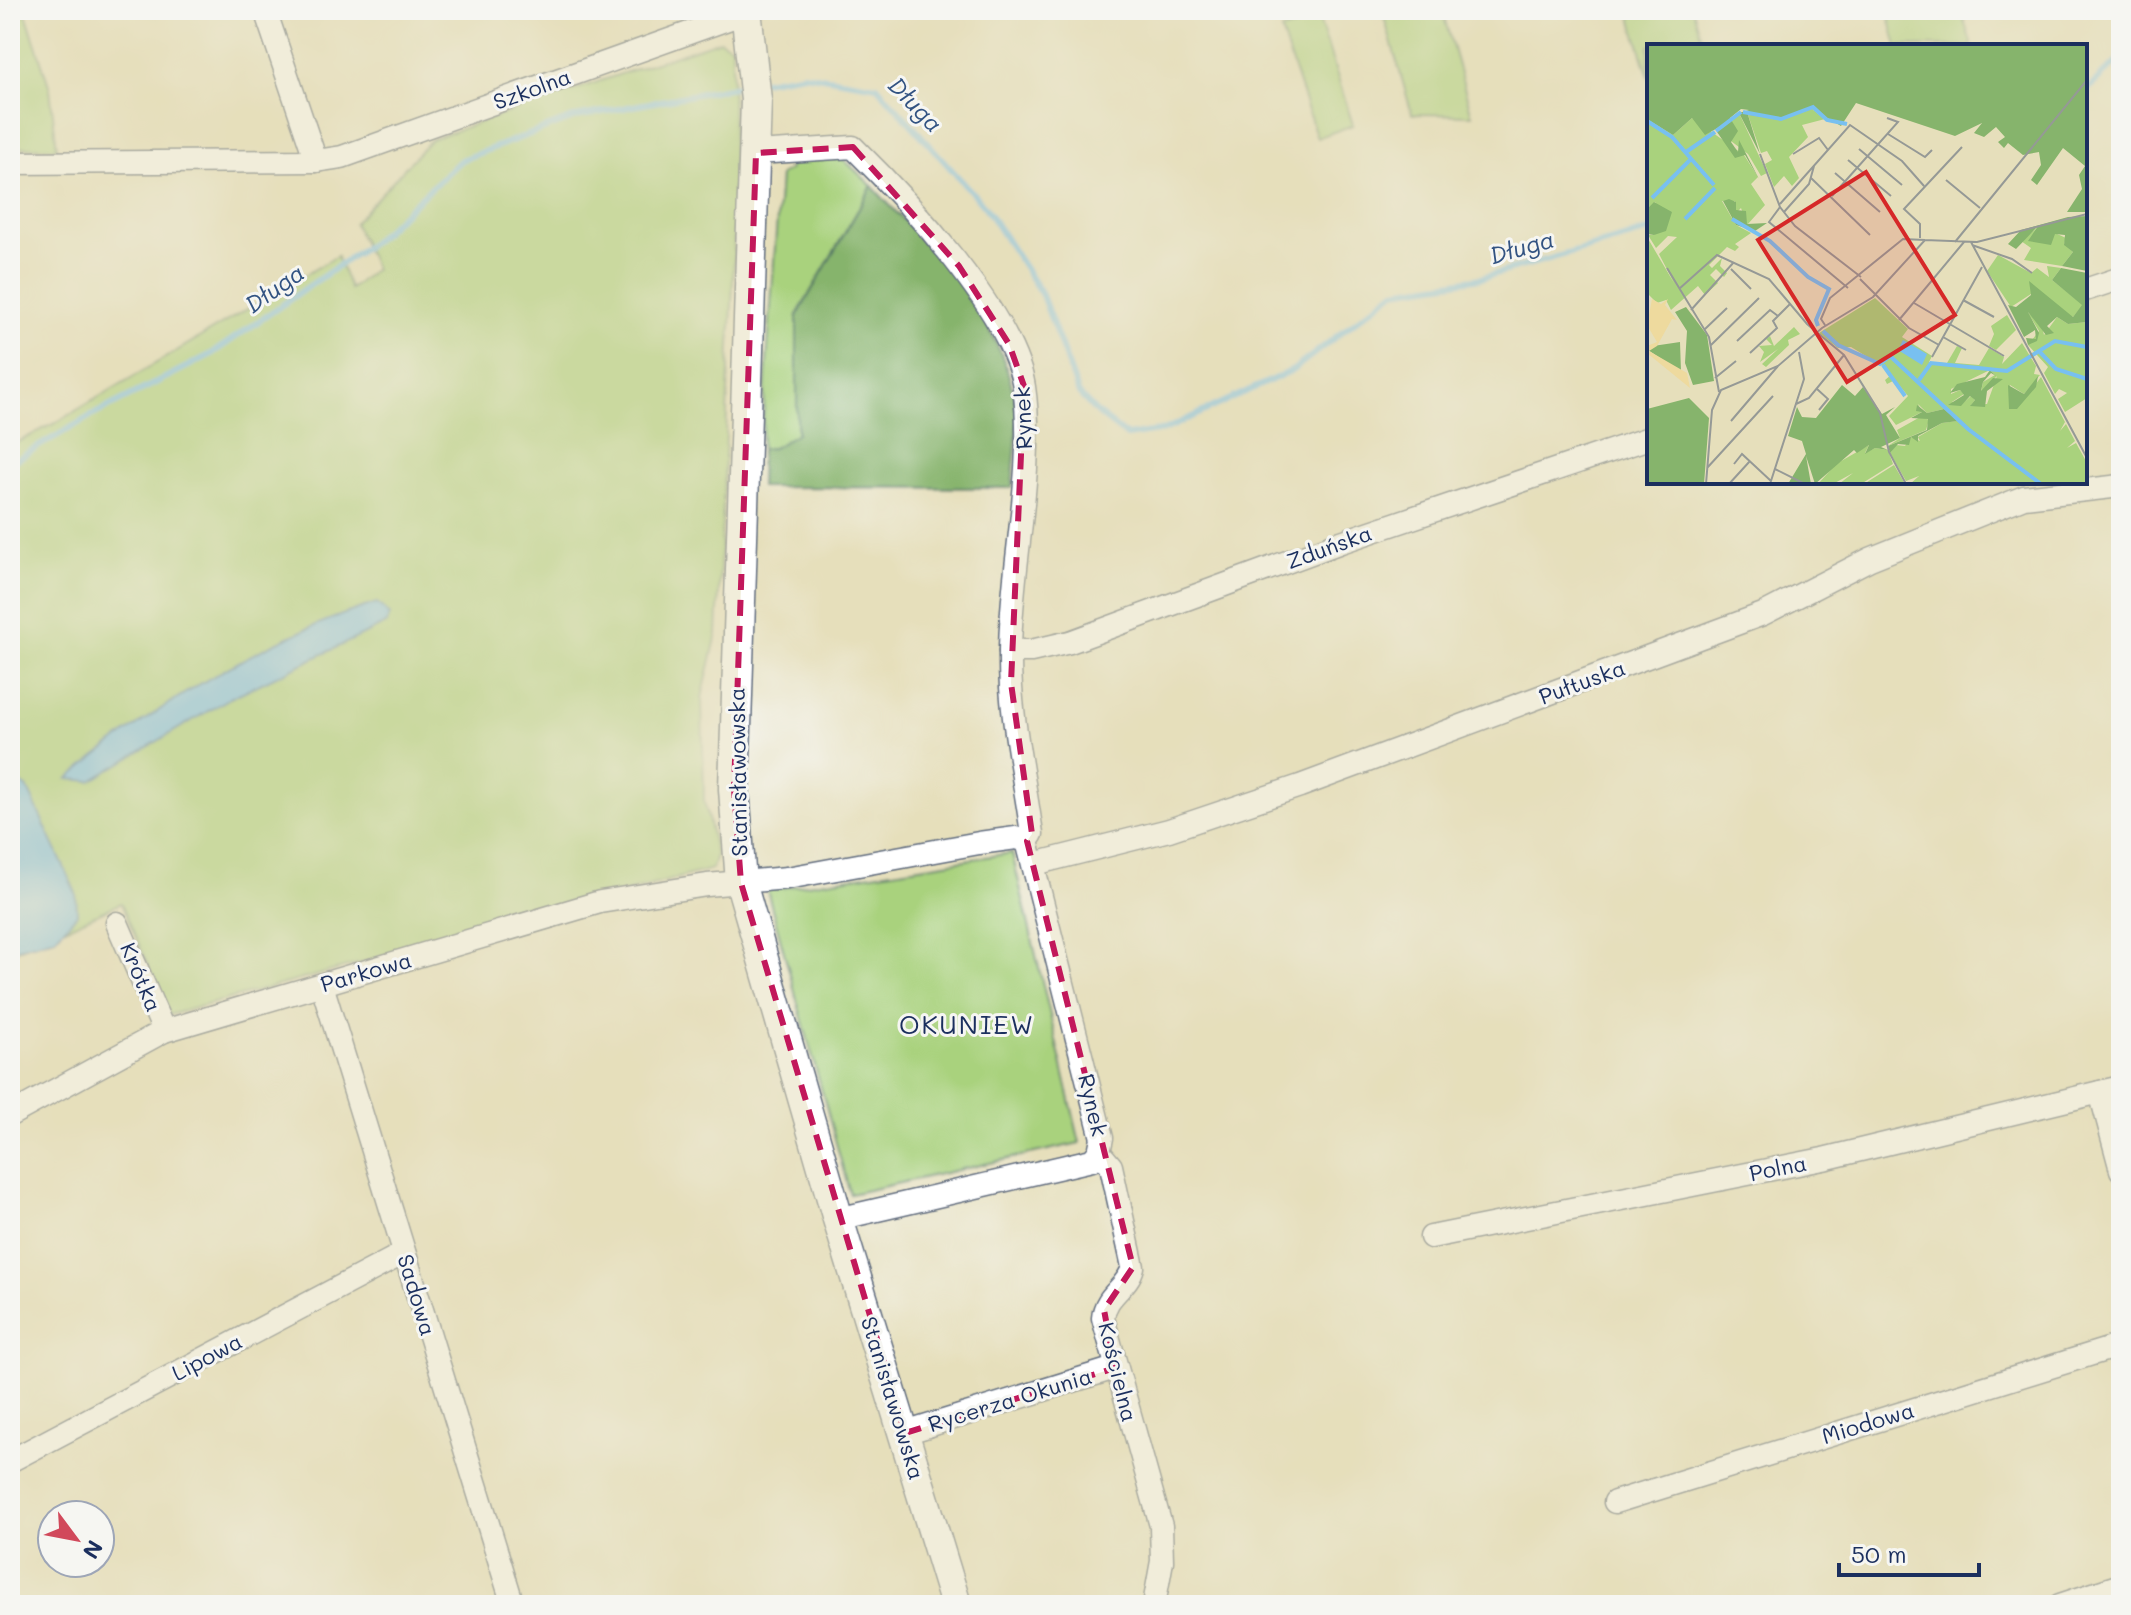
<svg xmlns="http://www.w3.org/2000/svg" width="2131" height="1615" viewBox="0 0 2131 1615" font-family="Mali,sans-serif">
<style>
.green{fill:#a9d27d;stroke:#62806e;stroke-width:2}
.forest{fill:#86b46c;stroke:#507265;stroke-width:2}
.water{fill:#78c0f0;stroke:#4a78a7;stroke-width:2}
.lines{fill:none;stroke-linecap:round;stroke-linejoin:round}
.stream{stroke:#78c0f0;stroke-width:6}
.minor-casing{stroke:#626d7f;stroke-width:25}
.secondary-casing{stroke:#626d7f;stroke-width:33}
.minor{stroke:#fff;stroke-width:22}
.secondary{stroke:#fff;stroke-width:30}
.marked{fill:none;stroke:#c2185b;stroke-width:6;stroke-dasharray:16 10;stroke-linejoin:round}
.labels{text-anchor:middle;stroke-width:6;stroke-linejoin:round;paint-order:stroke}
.street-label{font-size:22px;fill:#1b2f5e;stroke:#f6f6f2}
.water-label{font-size:24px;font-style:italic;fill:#325382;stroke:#f6f6f2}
.quarter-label{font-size:26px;letter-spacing:2px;fill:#1b2f5e;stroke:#f6f6f2}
.inset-river{fill:none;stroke:#78c0f0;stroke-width:4}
.inset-road{fill:none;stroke:#959996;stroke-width:2}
.view{fill:#d62828;fill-opacity:0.15;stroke:#d62828;stroke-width:4}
.inset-edge{fill:none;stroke:#1b2f5e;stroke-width:4}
</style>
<rect width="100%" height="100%" fill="#f6f6f2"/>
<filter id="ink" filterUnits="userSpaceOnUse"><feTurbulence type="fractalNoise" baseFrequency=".0125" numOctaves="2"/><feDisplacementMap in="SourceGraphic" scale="16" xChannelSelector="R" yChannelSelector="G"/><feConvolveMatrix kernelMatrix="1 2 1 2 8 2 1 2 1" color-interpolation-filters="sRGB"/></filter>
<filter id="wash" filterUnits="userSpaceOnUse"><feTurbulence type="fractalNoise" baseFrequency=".006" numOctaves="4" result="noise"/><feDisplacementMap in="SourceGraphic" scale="32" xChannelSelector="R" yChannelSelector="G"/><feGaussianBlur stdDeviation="1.8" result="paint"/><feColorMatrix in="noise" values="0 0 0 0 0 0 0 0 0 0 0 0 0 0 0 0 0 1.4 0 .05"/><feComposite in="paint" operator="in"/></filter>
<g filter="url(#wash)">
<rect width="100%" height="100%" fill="#e6dfbb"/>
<g class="green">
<path d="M10 10H25L50 89 57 148 10 147Z"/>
<path d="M1382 10H1442L1472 115 1412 114Z"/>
<path d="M1629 10H1693L1704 46H1649V78Z"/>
<path d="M1887 10H1961L1972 46H1897Z"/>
<path d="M1319 19 1353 125 1317 138 1281 31Z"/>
<path d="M720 40 732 47 734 259 717 634 702 698 704 800 716 855 712 869 169 1015 121 903 10 953V446L55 423 337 256 350 289 375 269 354 223 431 139Z"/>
<path d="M840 156 872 186 797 315V434L773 448 761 449 780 175 790 169 789 160Z"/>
<path d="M1012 853 1080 1143 850 1194 767 890Z"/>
</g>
<path class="forest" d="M872 186C931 251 1004 317 1016 408 1019 433 1014 462 1012 488L760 487 761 449 773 448 797 433V316Z"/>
<g class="water">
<path d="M377 603 390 615 386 624 230 698 91 781 68 779C160 702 262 639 377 603Z"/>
<path d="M10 777 27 787 76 893 77 914 55 938 10 950Z"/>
</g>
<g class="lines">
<g class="stream">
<path d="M763 81 804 74 877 86 985 207 1042 295 1079 394 1097 413 1127 436 1164 430 1293 370 1395 291 1481 278 1649 231"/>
<path d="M2085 92 2121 58"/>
<path d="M10 463 91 416 210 355 374 241 461 160 576 117 744 85"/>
</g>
</g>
</g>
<g filter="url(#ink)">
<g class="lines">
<g class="minor-casing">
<g id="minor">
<path d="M265 10 316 161"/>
<path d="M756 153 853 147C906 199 1013 314 1024 387 1036 467 1010 570 1010 653 1009 713 1024 775 1032 834L1027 841 1102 1138 1099 1152 1092 1160 838 1219"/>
<path d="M10 163 316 161 342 157 753 10"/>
<path d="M2085 290 2121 278"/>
<path d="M1010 651H1031L1070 642 1341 542 1649 438"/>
<path d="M1034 864 1169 830 1300 786 1763 614 1870 559 2024 497 2121 486"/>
<path d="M117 923 164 1031"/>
<path d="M322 985 513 1605"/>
<path d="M2100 1092 2121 1170"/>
<path d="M10 1115 164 1031 600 902 707 885 787 878 979 843 1016 838 1027 841"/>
<path d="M1099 1152 1111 1166 1133 1267C1128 1288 1105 1294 1103 1318L1161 1526 1162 1561 1154 1605"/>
<path d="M1431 1237 1823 1159 2121 1087"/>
<path d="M905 1433 1115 1368"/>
<path d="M10 1461 404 1253"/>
<path d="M1615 1502 2121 1345"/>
<path d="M2060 1605 2121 1585"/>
</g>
</g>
<g class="secondary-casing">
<path id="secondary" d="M746 10 756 100 734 789 741 883 838 1219 956 1605"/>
</g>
<use href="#minor" class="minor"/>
<use href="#secondary" class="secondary"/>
</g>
</g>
<path d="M0 0H2131V1615H0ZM853 147 959 266 1009 344 1024 386 1011 683 1032 834 1027 841 1133 1267 1104 1310 1115 1368 905 1433 741 883 734 789 756 153Z" fill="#e6dfbb" fill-opacity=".55" fill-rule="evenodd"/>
<path class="marked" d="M853 147 959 266 1009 344 1024 386 1011 683 1032 834 1027 841 1133 1267 1104 1310 1115 1368 905 1433 741 883 734 789 756 153Z"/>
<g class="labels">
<g class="street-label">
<text transform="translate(532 89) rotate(-20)" y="8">Szkolna</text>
<text transform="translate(1023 418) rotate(-92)" y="8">Rynek</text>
<text transform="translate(1329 547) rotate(-20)" y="8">Zduńska</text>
<text transform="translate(1582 682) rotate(-20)" y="8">Pułtuska</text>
<text transform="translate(738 772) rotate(-91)" y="8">Stanisławowska</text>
<text transform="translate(366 972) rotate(-16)" y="8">Parkowa</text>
<text transform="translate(141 977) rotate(67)" y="8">Krótka</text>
<text transform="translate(1093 1105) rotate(77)" y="8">Rynek</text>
<text transform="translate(1778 1168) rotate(-11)" y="8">Polna</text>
<text transform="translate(417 1295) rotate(73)" y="8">Sadowa</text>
<text transform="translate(207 1357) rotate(-28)" y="8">Lipowa</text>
<text transform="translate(1118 1372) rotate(76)" y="8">Kościelna</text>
<text transform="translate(893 1398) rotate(73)" y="8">Stanisławowska</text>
<text transform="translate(1010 1400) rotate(-17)" y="8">Rycerza Okunia</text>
<text transform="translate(1868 1423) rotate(-17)" y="8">Miodowa</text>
</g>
<g class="water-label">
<text transform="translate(915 105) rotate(46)" y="8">Długa</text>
<text transform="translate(1522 248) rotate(-16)" y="8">Długa</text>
<text transform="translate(275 289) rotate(-35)" y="8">Długa</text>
</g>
<g class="quarter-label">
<text x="967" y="1034">OKUNIEW</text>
</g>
</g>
<g transform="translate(1647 44)">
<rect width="440" height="440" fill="#e6dfbb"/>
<path d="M165 65 178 75 155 81 161 93 142 113 152 134 145 142 137 132 127 143 118 120 125 116 120 107 114 109 101 71 135 76ZM92 69 120 129 114 132 101 110 84 97 90 87 84 77ZM45 74 97 111 111 133 104 140 118 161 100 181 94 164 88 170V157H75L89 181 104 189 88 200 92 203 88 207 80 203 62 221 65 224 75 214 73 222 80 229 77 233 69 225 63 231 71 239 58 251 51 242 24 266 19 256 10 259 0 249V193L27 239 12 210 30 193 21 192 9 204 1 191H7L18 177 8 158 0 165V78L18 88 0 75 26 91ZM393 182 382 197 408 189 419 194 417 200 426 208 415 222 377 216 384 204 374 197ZM351 211 384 229 390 224 402 233 400 222 414 224 405 236 436 261 426 273 384 250 364 263 340 227ZM228 254 261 285 255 293 285 312 282 318 300 319 310 302 315 304 308 319 332 321 342 304 357 313 355 320 375 299 389 322 387 330 393 331 377 350 363 341 362 364 388 341 394 333 418 378 413 387 419 380 428 397 420 404 429 399 440 419V440H263L272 432 259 437 243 409 249 401 258 402 264 393 273 397 271 393 295 379 310 377 297 365 280 369 271 360 275 368 249 381 242 372 261 352 248 336 240 340 238 336 244 331 237 323 204 303 191 304 172 289ZM343 326 348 331 336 338 334 348 350 332 340 360 324 361 328 356 324 352 315 360 305 358 317 350 313 346 304 350V345ZM381 269 394 278 397 291 410 273 421 280 440 278V354L418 368 411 355 420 349 412 345 408 350 397 329 401 323 381 301 392 287ZM360 271 369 286 349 306 342 302 347 290 344 282ZM147 283 153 290 141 296 142 301 119 323 115 320 131 305 113 318 117 308 112 302 125 301 119 295 123 292 127 302ZM275 372 282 376 279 386 241 402 253 394 250 386ZM222 401 218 409 228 404 241 406 246 420 214 440H192L206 429 186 440H171L189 420ZM247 421 258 440H217Z" fill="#a9d27d" fill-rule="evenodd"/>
<path d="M0 0H440V168H420L435 145 432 131 438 122 416 104 390 141 384 136 394 121 392 108 376 111 361 99 357 104 351 98 358 93 349 83 337 93 327 89 335 79 308 92 209 59 194 82 165 65 135 76 101 71 113 110 92 69 102 66 94 65 83 74 91 87 84 98 91 108 92 96 112 135 98 111 88 114 70 88 74 82 58 91 45 74 26 91 0 75ZM82 155 89 158V166L99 167 100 180 120 179 108 187 89 181 76 157ZM7 158 25 168 19 187 7 191 0 190V165ZM440 172V227L415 222 426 208 417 201 418 191 408 190 404 201 381 197 391 182 369 205 361 200 374 186 421 173ZM414 224 440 229V278L421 280 410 273 400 282 407 289 399 291 381 268 392 289 390 297 381 301 379 294 389 295 388 286 377 293 361 261 369 263 384 251 382 237 426 273 435 261 405 236ZM39 263 60 291 67 337 46 341 38 319 40 287 28 268ZM33 298 34 328 1 306 6 302ZM343 326 349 332 344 329 336 338 334 347 346 334 356 335 340 347 338 363 323 362 328 356 323 352 314 362 301 361 317 351 313 346 303 349 310 340 338 333ZM391 332 389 343 370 365H362L361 341 377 350ZM195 341 208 352 216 343 235 370 248 363 239 371 253 394 234 403 241 406 228 404 218 410 222 401 210 409 207 406 168 440 159 412 164 440H141L159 410 155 397 141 392 150 363 155 373 169 374ZM42 354 62 374 57 440H0V365ZM270 361 280 369 297 365 311 377 295 379 271 392V398L264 393 262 401 251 400 243 409 241 402 280 386 281 375 264 374 275 368 269 367Z" fill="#86b46c"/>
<path d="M5 255 14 260 21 255 18 261 30 276 25 275 10 302 2 307 40 329 43 344 0 309V302L10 298 0 281Z" fill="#eeda9e"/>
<path d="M256 296 280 310 275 321 251 306Z" fill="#78c0f0"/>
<path class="inset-river" d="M96 68 134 75 166 63 180 76 200 80M0 77 25 93 67 141M69 87 94 68M39 108 68 88M5 154 45 114M38 175 68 144M85 175 123 197 161 233 182 245 169 276 171 282M176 287 191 301 233 320 243 312 321 385 394 440M391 306 409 325 440 335M236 321 258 352M272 336 284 319 360 327 408 297 440 303"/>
<path class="inset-road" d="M241 90 278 113 285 106M212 105 255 141M113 110 133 163 148 182 214 233M146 110 172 94 181 106M201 116 244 152M188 129 233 168M164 134 223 191M299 136 333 164M185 152 251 78 240 74M133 160 203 81 255 117 277 142M133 163 122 178 201 244M137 168 162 140 167 122M273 194V180L257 165 315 103M308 198 440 36M324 198 440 414M325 201 365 215 385 229M20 224 62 293 72 348M84 225 104 245M213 235 262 284 292 301M32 245 70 211 122 235 160 280 197 311 233 369 242 408 259 440M316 256 347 273M267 259 357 312M44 266 87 218M252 276 317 198M178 281 174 275 183 254 256 195 278 196M58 285 80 264M296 293 319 306M90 297 123 266 131 272M64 301 112 254M103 309 130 284 126 277 143 260M285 313 335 223M68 334 89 317M170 345 181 355 172 366M149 360 162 354 197 311M84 377 131 322M87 420 95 410 124 437M60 424 126 352M128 425 158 440M59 440 65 366 74 346 131 322 175 284 226 253 278 196 330 198 440 170M82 440 103 417M123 440 157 335 152 308"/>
<path class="view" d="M219 128 308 271 200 338 111 196Z"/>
<rect width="440" height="440" class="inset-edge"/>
</g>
<rect width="2131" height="1615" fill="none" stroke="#f6f6f2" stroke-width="40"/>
<g transform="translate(76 1539) rotate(122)"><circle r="38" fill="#f6f6f2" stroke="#9ea6b7" stroke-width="2"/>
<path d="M0-6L14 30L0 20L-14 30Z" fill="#d1495b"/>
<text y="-12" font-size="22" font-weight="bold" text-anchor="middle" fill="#1b2f5e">N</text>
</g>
<path d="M1839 1563v12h140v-12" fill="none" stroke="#1b2f5e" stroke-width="4"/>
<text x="1851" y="1563" font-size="24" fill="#1b2f5e" stroke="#f6f6f2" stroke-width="6" paint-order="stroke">50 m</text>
</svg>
